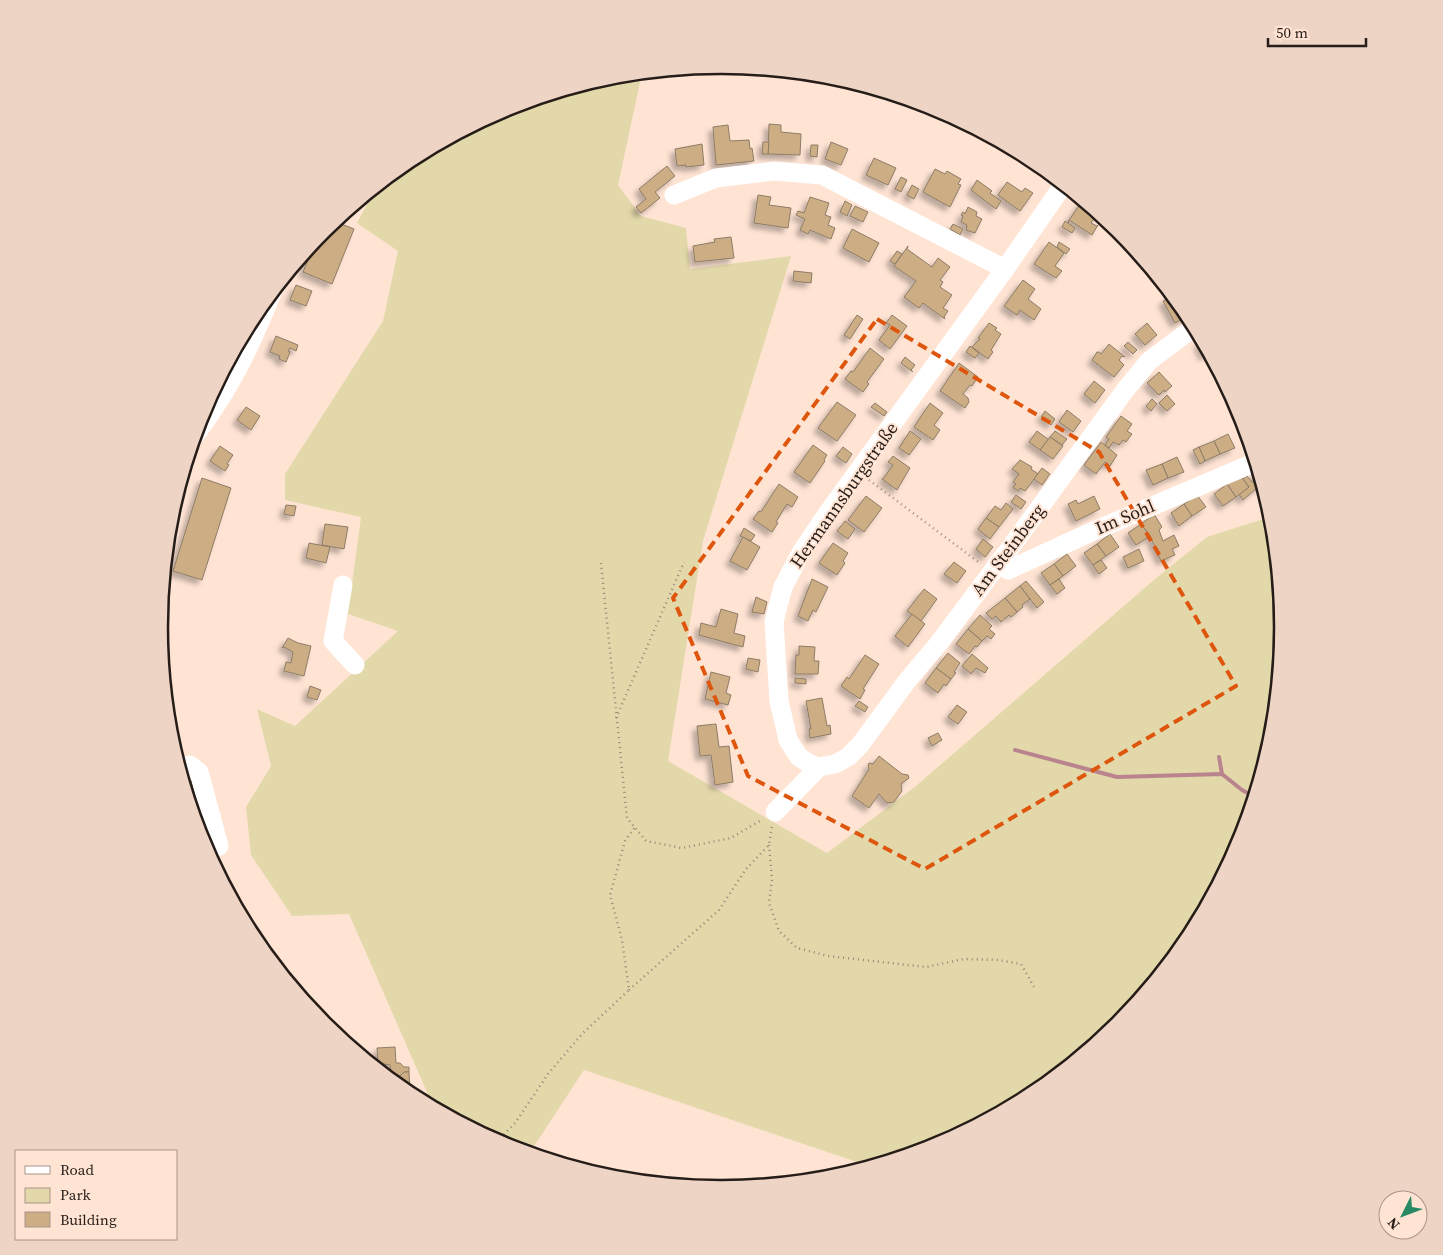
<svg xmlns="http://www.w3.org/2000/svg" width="1443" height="1255" viewBox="0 0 1443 1255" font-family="'Source Serif 4',serif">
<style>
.green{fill:#e3d8aa}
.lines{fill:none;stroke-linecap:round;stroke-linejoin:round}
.stream{stroke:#b9848e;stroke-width:4}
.building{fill:#cdad84;stroke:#8c7c67;filter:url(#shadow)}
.path{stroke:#99867b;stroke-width:2.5;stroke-dasharray:1 4;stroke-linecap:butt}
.minor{stroke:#fff;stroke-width:19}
.marked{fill:none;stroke:#de560d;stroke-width:4;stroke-dasharray:10 6;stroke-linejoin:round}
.labels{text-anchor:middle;stroke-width:4;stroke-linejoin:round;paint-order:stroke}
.street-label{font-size:18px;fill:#271d18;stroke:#ffe4d4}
.rim{fill:none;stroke:#271d18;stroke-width:2.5}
</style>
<defs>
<filter id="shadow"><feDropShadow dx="-4.5" dy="4.5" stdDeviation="2.5" flood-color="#0004"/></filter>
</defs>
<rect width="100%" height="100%" fill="#ffe4d4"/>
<path class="green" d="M642 73 618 185 641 216 686 228 690 269 791 256 703 541 668 761 827 853 916 786 1155 579 1207 537 1273 516V518L1284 628 1273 738 1241 843 1189 940 1119 1025 1034 1095 936 1147 874 1166 863 1164 584 1070 529 1154 506 1147 434 1108 349 914 292 916 251 855 246 807 271 766 257 709 295 726 398 631 348 614 361 517 285 500V474L383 321 398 251 357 223 377 186 409 160 507 108 612 76Z"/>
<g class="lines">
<g class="stream">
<path d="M1015 750 1117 777 1222 774 1242 790 1255 797"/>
<path d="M1219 757 1222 774"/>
</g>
</g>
<g class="building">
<path d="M769 124 781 125V132L801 134 800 155 768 154Z"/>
<path d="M728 125 730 141 749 140 750 149 752 148 754 161 716 165 713 127Z"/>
<path d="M763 142H769L768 154H762Z"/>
<path d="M831 142 848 149 841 165 825 159Z"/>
<path d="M702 144 704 165 686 167V165L677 166 675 149Z"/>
<path d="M811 145H818L817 157 810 156Z"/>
<path d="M874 158 896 168 888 185 866 175Z"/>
<path d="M667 166 675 176 655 192 660 198 641 213 636 207 646 199 639 189Z"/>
<path d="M935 169 945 174 947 171 961 179 958 184 961 185 950 207 923 192Z"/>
<path d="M901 177 907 180 901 192 895 189Z"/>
<path d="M977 180 992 191 990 193 1001 201 996 209 971 190Z"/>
<path d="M1007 182 1022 192 1025 188 1033 193 1020 211 998 195Z"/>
<path d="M912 185 919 189 914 199 907 195Z"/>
<path d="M758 195 771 197 769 205 791 208 788 228 754 223Z"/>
<path d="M810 197 829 203 825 215 831 217 828 225 835 228 831 239 810 230 808 234 800 230 805 219 796 215 798 211 804 213Z"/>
<path d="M1083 200 1098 213 1091 223 1097 226 1098 225 1092 235 1069 220Z"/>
<path d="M845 201 852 205 847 216 840 212Z"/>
<path d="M855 206 868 212 863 222 850 216Z"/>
<path d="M968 207 977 212 976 216 982 219 975 233 966 230 967 225 961 222 963 216 961 215 963 212 965 214Z"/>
<path d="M1069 220 1068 223 1075 228 1072 233 1062 227 1065 221 1068 223Z"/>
<path d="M334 221 354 229 332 284 303 272 316 240 324 230Z"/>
<path d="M953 224 963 229 960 235 950 229Z"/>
<path d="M852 229 879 243 869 262 843 248Z"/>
<path d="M731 237 734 258 695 262 693 246 715 242 714 239Z"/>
<path d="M1049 242 1064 253 1055 266 1062 271 1056 278 1034 264Z"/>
<path d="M1059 242 1070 249 1066 254 1057 247Z"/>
<path d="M908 246 907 249 932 267 938 258 950 267 940 280 943 282 940 287 952 295 943 308 948 311 944 317 945 319 923 303 919 308 904 297 916 281 894 266Z"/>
<path d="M897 251 902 254 895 264 890 261Z"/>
<path d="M794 271 812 273 811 283 793 281Z"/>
<path d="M1023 280 1035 289 1028 299 1041 309 1034 320 1020 310 1017 315 1004 306Z"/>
<path d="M296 285 312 291 306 306 290 300Z"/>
<path d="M1173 296 1188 316 1175 323 1163 301Z"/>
<path d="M857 315 863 319 850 339 844 335Z"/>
<path d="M892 315 907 326 890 349 879 340 890 325 886 323Z"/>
<path d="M989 323 997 328 995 330 1001 334 991 350 993 352 988 359 972 347 980 339 978 338Z"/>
<path d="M1147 323 1157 335 1145 345 1135 334Z"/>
<path d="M276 336 298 345 296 351 290 348 288 351 290 352 286 362 279 359 280 356 270 352Z"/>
<path d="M1203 341 1210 353 1204 356 1198 343Z"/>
<path d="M1128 342 1137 350 1133 354 1124 346Z"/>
<path d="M1109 344 1125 357 1122 356 1119 360 1124 365 1114 377 1092 360 1097 352H1099L1101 354Z"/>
<path d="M970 346 979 353 975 358 966 352Z"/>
<path d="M870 348 884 359 867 382 869 384 863 392 845 379 851 371 853 372Z"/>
<path d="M905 357 915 365 911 370 913 372 901 363Z"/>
<path d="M959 363 978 377 972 386 970 385 963 394 968 398 969 402 965 408 940 391Z"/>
<path d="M1159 372 1172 386 1165 392 1164 390 1159 395 1147 383Z"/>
<path d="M1094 381 1105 390 1095 403 1084 394Z"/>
<path d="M1167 395 1175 404 1167 411 1159 403Z"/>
<path d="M1152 399 1157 404 1151 411 1146 406Z"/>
<path d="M837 402 856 415 837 441 818 428Z"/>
<path d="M875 403 887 412 884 416 871 407Z"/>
<path d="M930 403 943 413 934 425 940 430 933 440 914 427Z"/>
<path d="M246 407 260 416 251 430 237 420Z"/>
<path d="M1067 410 1081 421 1073 432 1059 422Z"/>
<path d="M1045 411 1055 419 1051 425 1041 417Z"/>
<path d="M1121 416 1132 424 1127 431 1132 434 1126 442 1123 440 1119 445 1113 442 1109 448 1105 445 1109 439 1106 437Z"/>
<path d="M910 431 921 439 909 455 899 448Z"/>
<path d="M1037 431 1049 440 1040 450 1029 442Z"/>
<path d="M1055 431 1067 439 1062 445 1050 437Z"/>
<path d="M1228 434 1235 448 1220 454 1214 441Z"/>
<path d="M1050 437 1063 446 1053 459 1040 450Z"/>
<path d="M1214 441 1220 454 1205 461 1199 447Z"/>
<path d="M1101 442 1117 455 1110 466 1105 462 1096 474 1084 465Z"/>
<path d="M813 445 827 455 824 460 825 461 810 483 794 472Z"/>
<path d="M220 446 233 455 227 464 229 465 225 471 210 461Z"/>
<path d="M843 447 852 454 846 463 836 456Z"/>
<path d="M1199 447 1205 461 1200 464 1193 450Z"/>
<path d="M893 456 910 468 897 490 882 479H883L893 465 888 462Z"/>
<path d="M1177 457 1184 472 1168 478 1162 464Z"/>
<path d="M1020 460 1032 467 1031 469 1038 474 1025 491 1020 488 1018 491 1013 487 1016 484 1013 482 1019 474 1012 469Z"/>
<path d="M1162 464 1168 478 1153 485 1146 470Z"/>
<path d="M1042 468 1050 474 1042 485 1034 479Z"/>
<path d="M1259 473 1263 485 1257 488 1243 500 1239 494 1249 487 1243 479 1247 476 1252 482 1254 481 1252 475Z"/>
<path d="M1240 475 1249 487 1236 497 1227 484Z"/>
<path d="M202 478 231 488 202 580 173 571Z"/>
<path d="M779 484 798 497 792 507 787 504 776 522 778 523 772 532 753 519 759 511 761 512Z"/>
<path d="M1227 484 1236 497 1223 506 1214 494Z"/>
<path d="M1016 495 1026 502 1021 509 1011 502Z"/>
<path d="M1197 495 1206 507 1192 516 1184 504Z"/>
<path d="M866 496 882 508 864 532 848 520Z"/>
<path d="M1094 496 1100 509 1076 521 1068 504 1076 500 1078 504Z"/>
<path d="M1006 503 1013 509 999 527 986 518 995 506 1001 510Z"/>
<path d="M1184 504 1192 516 1179 526 1171 513Z"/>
<path d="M286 505 296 506 294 516 284 514Z"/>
<path d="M1154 514 1162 527 1159 530 1163 541 1174 535 1179 546 1172 549 1175 555 1161 561 1150 536 1141 524Z"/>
<path d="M986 518 999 527 990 539 978 529Z"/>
<path d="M845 521 855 529 848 539 837 531Z"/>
<path d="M325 524 348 527 344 549 322 545Z"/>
<path d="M1141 524 1150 536 1136 545 1128 533Z"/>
<path d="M744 528 755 535 751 541 740 536Z"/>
<path d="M1110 534 1119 547 1106 556 1097 544Z"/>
<path d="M743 537 760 547 747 570 730 561Z"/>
<path d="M983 539 993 547 985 557 976 549Z"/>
<path d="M309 543 330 547 326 563 306 558Z"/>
<path d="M833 543 848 553 843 561 845 563 837 575 819 563Z"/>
<path d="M1097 544 1106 556 1093 565 1084 553Z"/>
<path d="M1139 549 1144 561 1128 568 1123 557Z"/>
<path d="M1067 554 1076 566 1063 576 1054 564Z"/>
<path d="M1101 560 1107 568 1099 574 1093 565Z"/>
<path d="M954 562 966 571 957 583 944 574Z"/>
<path d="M1054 564 1063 576 1050 585 1041 573Z"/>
<path d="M812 579 828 587 816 612 813 610 808 621 798 616Z"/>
<path d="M1059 579 1065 588 1057 594 1050 585Z"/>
<path d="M1026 581 1044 602 1037 608 1020 586Z"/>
<path d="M1020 586 1030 599 1022 605 1023 607 1017 612 1005 598Z"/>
<path d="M924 589 937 599 921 621 907 611Z"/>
<path d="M756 597 767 602 764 614 752 612Z"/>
<path d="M1005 598 1017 612 1011 617 1009 615 1001 622 996 616 992 619 986 613Z"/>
<path d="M721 609 738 614 734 633 745 636 743 647 699 635 701 623 716 627Z"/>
<path d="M912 614 925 624 908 647 895 636Z"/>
<path d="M980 615 992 626 989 629 995 634 991 639 987 636 982 641 968 629Z"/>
<path d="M968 629 982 641 977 647 975 646 969 654 956 644Z"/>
<path d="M288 638 298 643 311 646 304 676 284 671 286 662 291 663 293 652 284 647 282 648Z"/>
<path d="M799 646 815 647 814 661H819L818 674H795L796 655H799Z"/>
<path d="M948 653 960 663 954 672 956 673 951 679 936 668Z"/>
<path d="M972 654 988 668 985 673 976 668 971 674 962 666Z"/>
<path d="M865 655 879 664 863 689 865 690 860 699 841 686 847 677 849 679Z"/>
<path d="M748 658 760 660 758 672 746 669Z"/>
<path d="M936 668 951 679 946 686 944 684 938 693 925 683Z"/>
<path d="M711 672 730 677 726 693 731 695 728 705 705 699Z"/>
<path d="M795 678 806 679V684L795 683Z"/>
<path d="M310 686 321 690 317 700 307 697Z"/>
<path d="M822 698 827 726 830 725 831 734 810 738 809 729H811L806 701Z"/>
<path d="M859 701 868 707 865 712 855 706Z"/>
<path d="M957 705 967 712 958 724 948 717Z"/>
<path d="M716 724 719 747 729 746 733 782 715 785 711 755 700 756 697 726Z"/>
<path d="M938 733 942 740 932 746 928 738Z"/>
<path d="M879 756 902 774 908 775 909 778 901 784 902 791 894 802 887 803 879 794 869 808 852 796 869 769 868 766 869 763 873 764Z"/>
<path d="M191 780 211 853 205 849 202 842 185 787 189 781Z"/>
<path d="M250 919 258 946 244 921Z"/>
<path d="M395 1047 396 1063H400L404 1067H409V1072H404L400 1076H395L391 1072 390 1065 378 1063 377 1048Z"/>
<path d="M404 1072H409L410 1091H408V1088H400L388 1078H395V1076H400Z"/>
</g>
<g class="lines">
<g class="path">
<path d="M869 480 981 564"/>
<path d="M601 563 627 818 646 841 682 848 731 838 763 819"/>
<path d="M616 718 684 562"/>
<path d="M769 845 772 879 769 903 779 931 797 948 828 956 926 967 964 959 998 960 1021 964 1034 987"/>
<path d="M629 990 719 910 746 869 769 845 772 826"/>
<path d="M497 1142 515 1123 548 1074 582 1034 629 990 622 940 610 895 625 841 635 827"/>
</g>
<g class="minor">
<path d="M1064 184 1005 269 829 511 802 551 783 587 774 622 779 701 788 740 799 757 810 764 819 767 835 764 848 757 860 745 907 681 939 643 1016 540 1126 389 1149 361 1189 331 1197 329"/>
<path d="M674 195 716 178 774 171 822 175 1005 269"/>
<path d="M195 435C230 390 251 345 272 293"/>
<path d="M997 564 1008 570 1089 533 1256 462"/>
<path d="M343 585 333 641 355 665"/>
<path d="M179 768 190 765 199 772 219 846"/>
<path d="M775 812 819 767"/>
</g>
</g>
<path class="marked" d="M877 319 1099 452 1236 686 925 869 748 776 673 598Z"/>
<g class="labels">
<g class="street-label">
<text transform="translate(844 495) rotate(-55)" y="6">Hermannsburgstraße</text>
<text transform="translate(1125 517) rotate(-23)" y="6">Im Sohl</text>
<text transform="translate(1008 550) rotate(-53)" y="6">Am Steinberg</text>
</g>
</g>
<path d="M0 0H1443V1255H0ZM168 627a553 553 0 1 1 1106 0a553 553 0 1 1-1106 0Z" fill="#eed4c5" fill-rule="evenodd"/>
<path class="rim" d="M168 627a553 553 0 1 1 1106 0a553 553 0 1 1-1106 0Z"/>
<rect x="15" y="1150" width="162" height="90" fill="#ffe4d4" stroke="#a99489"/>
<rect x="25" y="1166" width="25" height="8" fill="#ffffff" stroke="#a99489"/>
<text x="60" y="1175" font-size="15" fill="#271d18">Road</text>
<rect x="25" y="1188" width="25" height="15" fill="#e3d8aa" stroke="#a99489"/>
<text x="60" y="1200" font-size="15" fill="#271d18">Park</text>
<rect x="25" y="1212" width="25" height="15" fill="#cdad84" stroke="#a99489"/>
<text x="60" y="1225" font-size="15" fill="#271d18">Building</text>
<g transform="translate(1403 1215) rotate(228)"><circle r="24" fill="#ffe4d4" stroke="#a99489"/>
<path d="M0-4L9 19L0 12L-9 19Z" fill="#278a64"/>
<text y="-8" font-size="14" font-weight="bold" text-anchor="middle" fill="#271d18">N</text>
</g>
<path d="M1268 38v8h98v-8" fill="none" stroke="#271d18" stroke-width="2.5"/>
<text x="1276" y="38" font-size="15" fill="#271d18" stroke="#ffe4d4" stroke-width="4" paint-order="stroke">50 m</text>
</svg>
